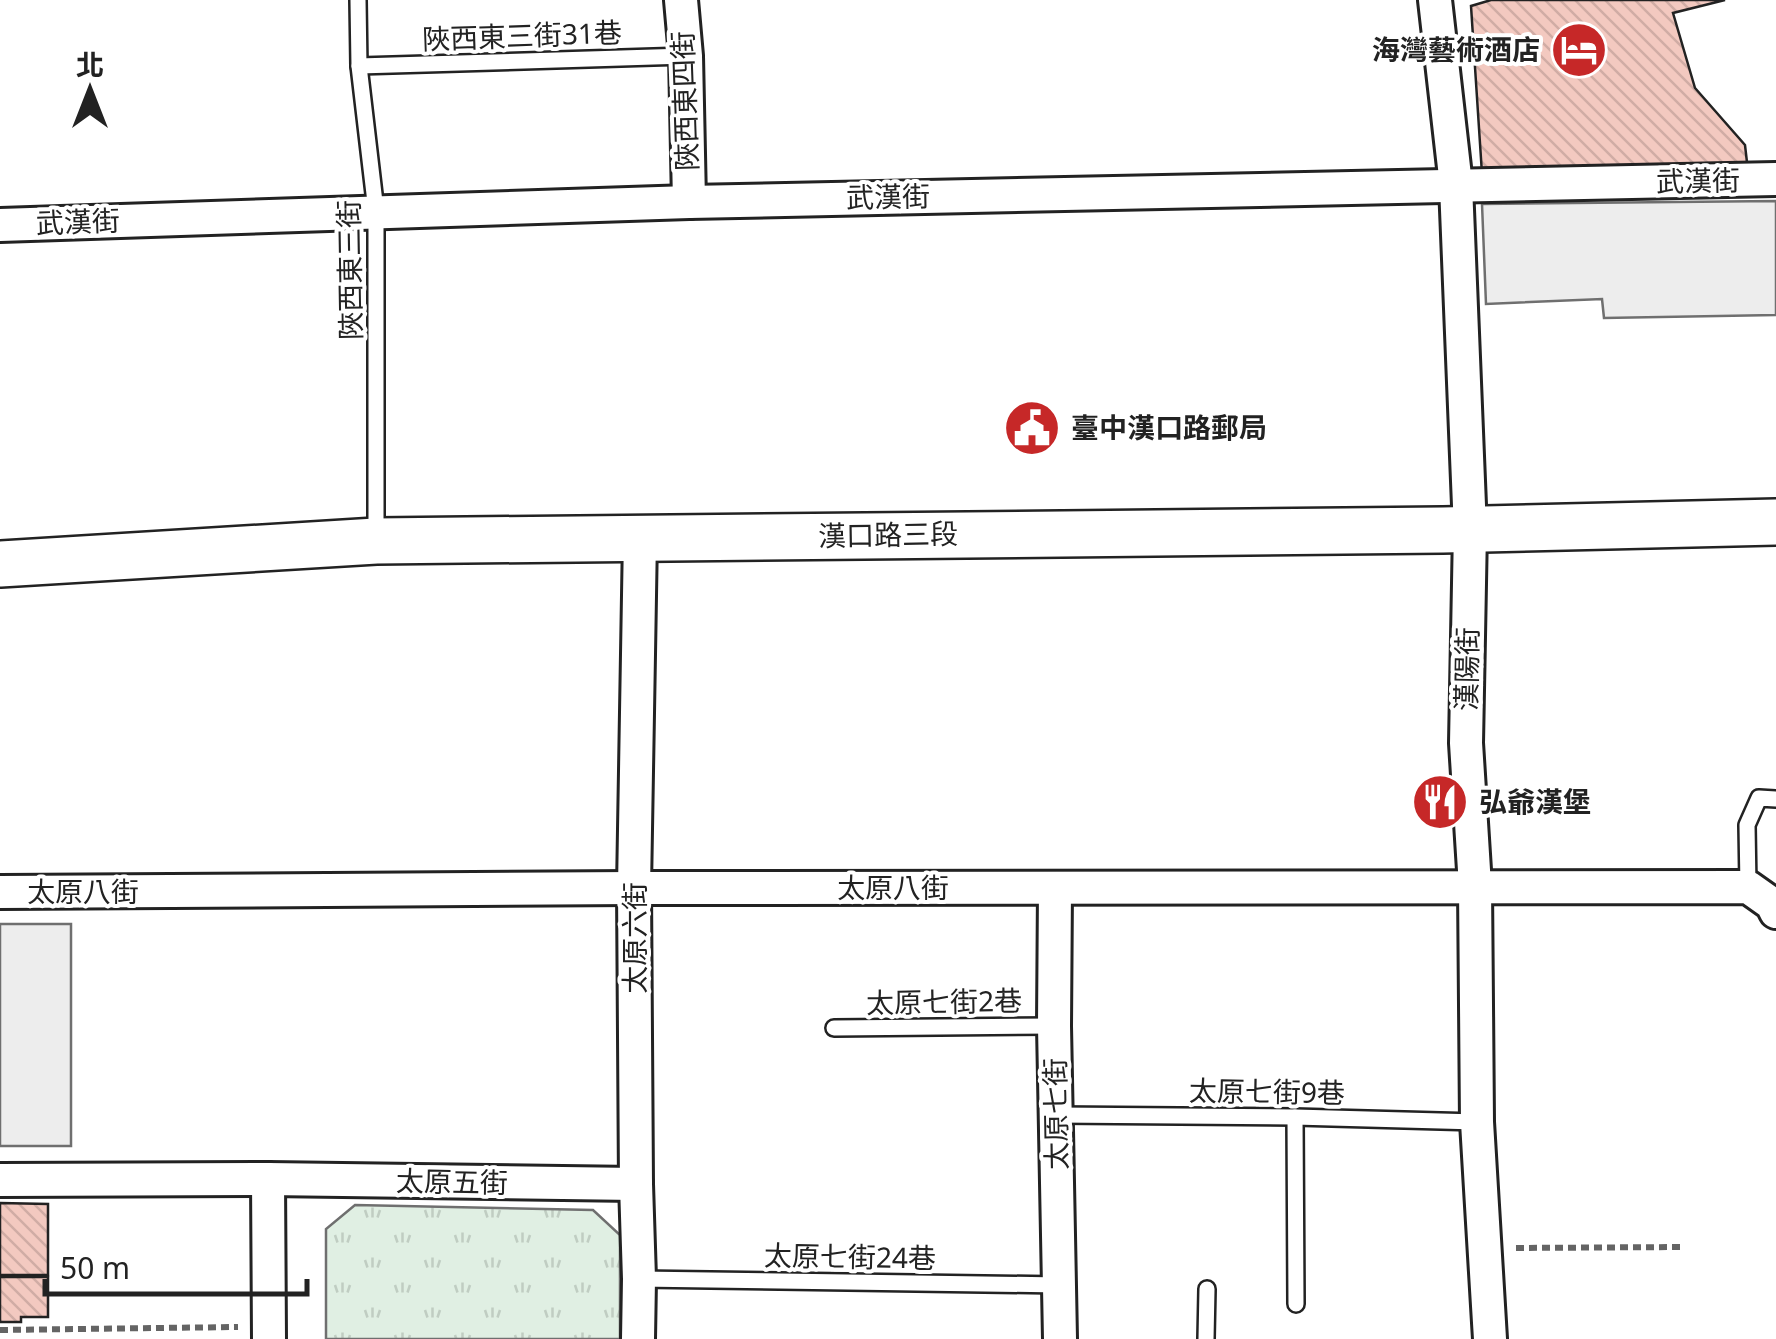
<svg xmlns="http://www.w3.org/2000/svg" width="1776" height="1339" viewBox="0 0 1776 1339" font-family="'Noto Sans','Noto Sans TC',sans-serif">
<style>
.grass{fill:url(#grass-tufts);stroke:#6f6f6f;stroke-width:2.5}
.parking{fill:#ededed;stroke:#6f6f6f;stroke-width:2.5}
.building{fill:url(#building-back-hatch);stroke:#222;stroke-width:2.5}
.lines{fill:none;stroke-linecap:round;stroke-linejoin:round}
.lane-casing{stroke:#222;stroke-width:20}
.street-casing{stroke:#222;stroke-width:38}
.secondary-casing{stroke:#222;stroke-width:50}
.path{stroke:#646464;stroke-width:6;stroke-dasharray:8 5;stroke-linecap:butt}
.lane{stroke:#fff;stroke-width:15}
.street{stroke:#fff;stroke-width:32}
.secondary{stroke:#fff;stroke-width:45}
.labels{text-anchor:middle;stroke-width:8;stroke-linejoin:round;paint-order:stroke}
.street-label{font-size:28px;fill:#222;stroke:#fff}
.poi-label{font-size:28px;font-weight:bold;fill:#222;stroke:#fff;text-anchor:start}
</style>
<defs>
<pattern id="grass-tufts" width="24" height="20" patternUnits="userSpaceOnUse" patternTransform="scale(2.5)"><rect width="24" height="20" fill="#e0efe3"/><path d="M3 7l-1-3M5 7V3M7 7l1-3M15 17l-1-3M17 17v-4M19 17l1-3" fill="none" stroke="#c0cdc2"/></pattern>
<pattern id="building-back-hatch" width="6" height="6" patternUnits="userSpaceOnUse" patternTransform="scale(2.5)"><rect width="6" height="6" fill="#f3c9c0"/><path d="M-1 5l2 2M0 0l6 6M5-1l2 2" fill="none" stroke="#d0aca5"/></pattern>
</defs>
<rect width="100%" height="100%" fill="#fff"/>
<path class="grass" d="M355 1205 593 1210 620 1235V1339H326V1229Z"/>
<g class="parking">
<path d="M1776 201V315L1604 318 1602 299 1486 304 1482 204Z"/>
<rect x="0" y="924" width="71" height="222"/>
</g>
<g class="building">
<path d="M1491 0H1725L1673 13 1695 88 1745 145 1748 171 1482 174 1471 6Z"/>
<path d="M0 1203 48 1204V1275H0Z"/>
<path d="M0 1277H48V1317H21V1322H0Z"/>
</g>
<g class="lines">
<g class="lane-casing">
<g id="lane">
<path d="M358 0 359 66 376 211V535"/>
<path d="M359 66 686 56"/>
<path d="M1748 887 1747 825 1759 798 1776 799"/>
<path d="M834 1028 1054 1026"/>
<path d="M1056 1115 1295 1117 1477 1122"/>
<path d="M1295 1117 1296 1304"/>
<path d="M639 1279 1060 1285"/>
<path d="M1206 1339 1207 1289"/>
</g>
</g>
<g class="street-casing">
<g id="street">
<path d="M681 0 686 56 689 202"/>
<path d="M1435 0 1456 185 1470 530 1466 743 1475 886 1477 1122 1490 1339"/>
<path d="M0 225 689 202 1776 179"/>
<path d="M1055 889 1054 1026 1060 1339"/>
<path d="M0 892 634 888 1748 887 1772 904 1776 912"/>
<path d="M268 1179 269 1339"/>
<path d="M0 1180 268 1179 636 1184"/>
<path d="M638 1339 639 1279 636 1184 634 888 640 537"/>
</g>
</g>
<g class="secondary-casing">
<path id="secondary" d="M0 564 376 541 1443 530 1776 522"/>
</g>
<g class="path">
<path d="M1516 1248 1682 1247"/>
<path d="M0 1330 238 1327"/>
</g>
<use href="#lane" class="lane"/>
<use href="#street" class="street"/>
<use href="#secondary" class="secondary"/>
</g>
<defs>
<g id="hotel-disc" transform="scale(2.875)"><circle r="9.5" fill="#c62828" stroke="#fff"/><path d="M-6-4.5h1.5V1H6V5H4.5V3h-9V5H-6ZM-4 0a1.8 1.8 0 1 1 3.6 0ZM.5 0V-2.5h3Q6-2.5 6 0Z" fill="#fff"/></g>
<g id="civic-disc" transform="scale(2.875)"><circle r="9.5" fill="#c62828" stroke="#fff"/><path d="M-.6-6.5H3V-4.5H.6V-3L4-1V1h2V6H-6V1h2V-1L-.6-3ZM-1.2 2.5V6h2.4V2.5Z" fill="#fff"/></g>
<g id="restaurant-disc" transform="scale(2.875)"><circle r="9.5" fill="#c62828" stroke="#fff"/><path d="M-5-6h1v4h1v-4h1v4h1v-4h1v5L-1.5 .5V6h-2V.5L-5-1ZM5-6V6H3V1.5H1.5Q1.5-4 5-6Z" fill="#fff"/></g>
</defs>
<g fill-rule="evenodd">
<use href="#hotel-disc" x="1579" y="50"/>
<use href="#civic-disc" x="1032" y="428"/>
<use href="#restaurant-disc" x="1440" y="802"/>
</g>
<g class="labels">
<g class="street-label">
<text transform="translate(522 36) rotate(-2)" y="10">陜西東三街31巷</text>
<text transform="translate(685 101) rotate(-92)" y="10">陜西東四街</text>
<text transform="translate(1698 181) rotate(-1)" y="10">武漢街</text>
<text transform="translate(888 197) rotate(-1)" y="10">武漢街</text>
<text transform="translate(78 222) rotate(-2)" y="10">武漢街</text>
<text transform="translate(350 270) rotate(-91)" y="10">陜西東三街</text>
<text transform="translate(888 535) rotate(-1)" y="10">漢口路三段</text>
<text transform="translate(1467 669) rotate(-89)" y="10">漢陽街</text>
<text x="893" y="898">太原八街</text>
<text x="83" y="902">太原八街</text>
<text transform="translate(635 938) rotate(-90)" y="10">太原六街</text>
<text transform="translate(944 1002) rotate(-1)" y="10">太原七街2巷</text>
<text transform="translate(1267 1092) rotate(1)" y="10">太原七街9巷</text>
<text transform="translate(1056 1114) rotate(-91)" y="10">太原七街</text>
<text transform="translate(452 1182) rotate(1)" y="10">太原五街</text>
<text transform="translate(850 1257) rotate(1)" y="10">太原七街24巷</text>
</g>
<g class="poi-label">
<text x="1540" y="60" text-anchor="end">海灣藝術酒店</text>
<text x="1071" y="438">臺中漢口路郵局</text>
<text x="1479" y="812">弘爺漢堡</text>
</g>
</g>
<g transform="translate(90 90)" stroke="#ffffff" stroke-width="8" paint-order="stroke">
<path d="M0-8L18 38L0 25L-18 38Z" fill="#222222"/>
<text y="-15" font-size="28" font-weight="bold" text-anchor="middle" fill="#222222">北</text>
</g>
<path d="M45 1279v15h262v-15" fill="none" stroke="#222222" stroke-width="5"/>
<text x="60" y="1279" font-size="30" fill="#222222" stroke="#ffffff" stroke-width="8" paint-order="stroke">50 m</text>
</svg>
